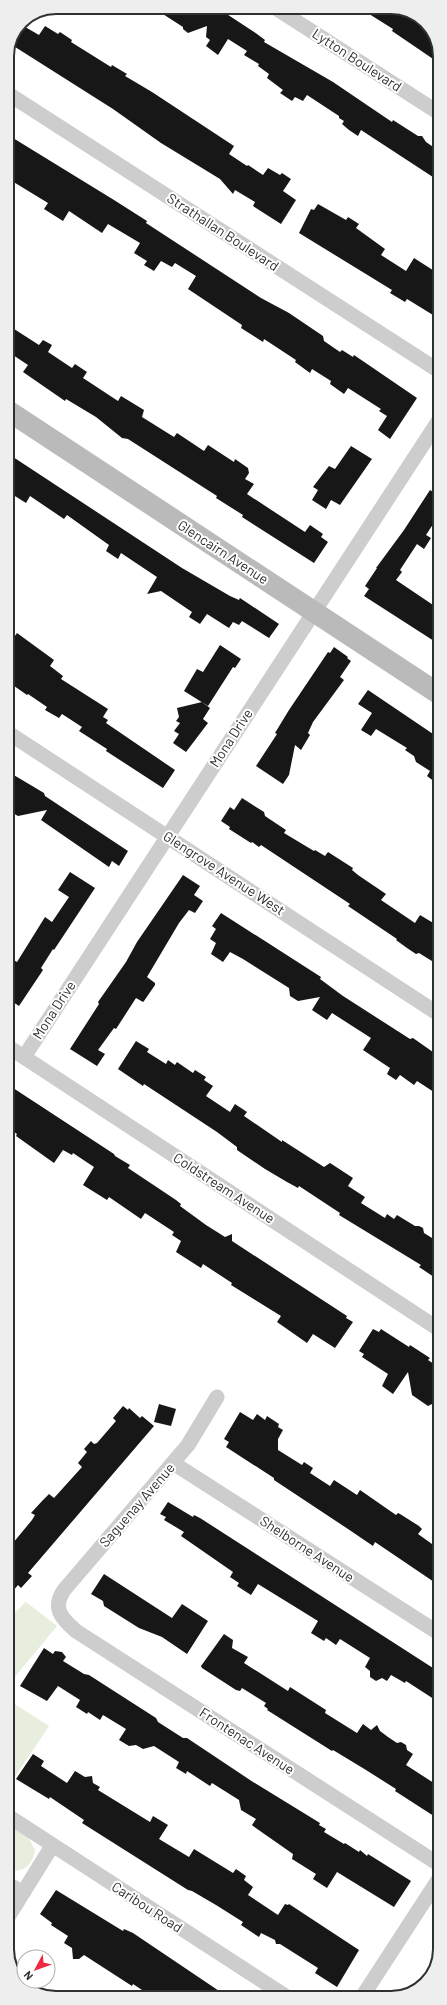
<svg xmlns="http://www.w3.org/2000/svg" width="447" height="2005" viewBox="0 0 447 2005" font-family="Barlow,sans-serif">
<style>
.green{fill:#e7eedd}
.building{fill:#171717}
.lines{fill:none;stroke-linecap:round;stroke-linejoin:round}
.street{stroke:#cdcdcd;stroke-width:15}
.secondary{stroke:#bababa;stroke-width:21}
.labels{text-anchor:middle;stroke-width:4;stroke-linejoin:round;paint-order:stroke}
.street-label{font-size:14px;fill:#303030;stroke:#fff}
.rim{fill:none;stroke:#303030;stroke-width:2}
</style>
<rect width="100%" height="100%" fill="#fff"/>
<g class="green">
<path d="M26 1602 57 1626 8 1685V1617L9 1618Z"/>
<path d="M8 1700 49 1726 8 1787Z"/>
<path d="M8 1824 28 1837 35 1850C33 1864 23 1875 8 1869Z"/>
</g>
<g class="building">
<path d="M152 7H216L257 34 265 40 264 42 333 82 392 122 393 120 418 136H422L426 142 439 151V181L361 130 358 136 349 130 342 124 344 121 339 118V116L307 95 303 101 295 97 292 101 280 93 283 90 267 78 269 74 258 66 259 64 244 55 247 51 228 39 218 55 206 46 210 40 206 37 207 26 188 33 183 29V27Z"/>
<path d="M358 7H394L403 14 405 11 426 21 439 47V63L392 31 393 29Z"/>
<path d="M20 24 39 35 45 26 58 34 60 32 72 40 71 42 111 67 112 65 127 74 125 76 152 92 234 146 229 154 247 166 248 165 263 175 268 168 280 175 282 173 291 179 283 191 296 200 281 224 253 206 255 202 235 190 233 194 220 179 161 143 113 109 12 45Z"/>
<path d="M13 138 114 200 147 221 146 223 261 298 289 313 323 336 324 341 340 352 342 350 353 357 354 355 417 398 390 439 378 430 387 416 379 411 381 409 348 388 344 394 330 384 331 381 312 369 310 373 295 362 296 360 264 339 263 342 241 328 242 325 188 289 196 276 175 263 172 267 161 261 154 271 144 265 147 261 134 253 140 243 108 224 102 233 69 211 63 221 44 209 48 203 7 178V146Z"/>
<path d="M318 204 346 220 348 217 359 224 356 228 385 249 381 255 406 271 414 258 439 274V306L433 315 407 299 405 302 390 293 392 290 299 233 311 209 314 210Z"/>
<path d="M11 327 39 345 43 340 52 345 48 352 72 368 75 364 87 372 83 378 118 401 121 396 144 410 142 417 174 437 177 433 204 451 208 445 234 462 235 459 248 468 249 473 245 479 254 484 247 494 305 532 310 525 323 534 321 537 328 542 314 563 242 517 243 515 216 498 217 496 128 439 122 438 96 417 66 399 65 401 23 372 28 365 7 351V333Z"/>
<path d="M351 446 372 459 340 505 331 500 326 509 312 500 318 490 313 487 329 466 335 469Z"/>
<path d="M7 453 182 568 230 596 239 600 240 598 279 624 269 638 242 621 239 625 233 622 229 628 207 614 200 624 189 617 192 612 161 591 147 594 157 577 121 553 118 559 106 551 109 545 67 515 64 519 30 496 26 503 7 491Z"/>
<path d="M430 490 439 496V515L426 535 431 538 424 549 417 544 400 570 402 572 396 580 439 609V633L434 641 364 596 369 589 365 586 377 568H376L404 530Z"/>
<path d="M17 633 54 660 50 666 63 676 61 679 108 709 103 717 108 720 106 723 175 770 163 788 106 751 107 749 79 731 82 727 62 714 59 718 45 710 47 707 28 694 27 695 7 681V637L12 640Z"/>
<path d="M220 645 241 659 235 668 233 667 208 706 184 691 197 669 203 672Z"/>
<path d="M334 647 348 657 347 658 351 661 340 677 344 680 313 722 308 733 310 735 301 750 295 745 289 775 283 784 256 766 277 734 275 733 289 710 328 652 330 653Z"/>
<path d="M368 690 439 738V785L427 776 430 771 416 762 414 756 405 750 407 748 376 729 371 736 361 730 372 713 358 704Z"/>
<path d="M202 702 210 708 203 719 208 723 186 752 173 743 179 734 174 731 180 723 176 721 179 717 177 708Z"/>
<path d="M7 771 44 793 45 796 128 851 119 866 112 861 109 867 41 820 47 810 18 816 11 812H7Z"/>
<path d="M242 798 264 812 265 816 286 830 284 833 314 851 315 850 325 856 328 852 353 868 352 870 358 875 386 894 381 900 415 923 420 915 440 927V966L419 953 416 954 407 948 396 940 397 939 348 906 350 904 261 845 259 847 252 842 251 843 229 829 230 827 221 821 230 807 234 810Z"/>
<path d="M70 872 95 888 54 950 53 949 41 968 43 970 19 1006 7 998V956L17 962 45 917 52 922 69 897 58 890Z"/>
<path d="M183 875 200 886 194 895 203 901 195 913 189 910 179 923 147 977 155 983V985L144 1001 143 1002 136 998 116 1029 114 1028 98 1050 105 1054 97 1066 70 1049 99 1004 98 1002 126 962 137 942Z"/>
<path d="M221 913 321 977 320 979 343 996 410 1039 413 1038 440 1057V1096L417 1081 414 1085 400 1075 396 1080 387 1074 390 1068 363 1050 371 1038 332 1013 327 1020 312 1010 320 997 298 1001 290 996 289 988 243 959 230 952 223 962 211 954 216 943 210 939 216 929 212 926Z"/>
<path d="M136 1041 149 1049 147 1052 166 1064 168 1060 175 1065 177 1062 193 1073 195 1070 206 1077 204 1080 213 1086 206 1096 230 1112 235 1104 247 1112 244 1116 282 1142V1140L324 1167 330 1163 353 1178 348 1186 365 1197 361 1203 385 1218 387 1214 394 1219 397 1215 415 1226H419L423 1228 424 1233 440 1243V1281L419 1267 421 1265 339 1215 340 1213 299 1186 298 1188 287 1182 265 1169 237 1150V1147L217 1132 144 1084 143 1086 118 1069Z"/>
<path d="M7 1084 114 1154 115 1156 130 1165 128 1168 176 1200 181 1204 180 1206 206 1225 225 1237 232 1234V1241L347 1316 346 1318 353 1322 335 1348 313 1334 307 1343 277 1322 281 1316 231 1285 232 1283 203 1264 201 1268 176 1252 181 1241 172 1235 174 1232 145 1213 141 1219 109 1197 107 1200 83 1185 94 1167 73 1153 72 1155 63 1150 54 1163 16 1136 17 1134 8 1128Z"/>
<path d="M373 1329 379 1332 381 1329 409 1347 410 1345 430 1358 428 1360 440 1368V1409L432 1404 428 1406 412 1395 408 1372 393 1394 382 1386 388 1374 362 1357 364 1354 359 1351Z"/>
<path d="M159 1404 176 1409 171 1426 154 1422Z"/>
<path d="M123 1406 128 1410 129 1408 140 1418 142 1416 154 1426 28 1573 32 1576 21 1588 18 1585 8 1597V1549L32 1520 35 1515 31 1513 43 1500 49 1494 54 1498 82 1467 78 1463 87 1452 84 1449 91 1441 94 1444 97 1443 116 1421 113 1418Z"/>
<path d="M240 1412 253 1420 257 1414 265 1420 267 1416 279 1424 278 1427 283 1430 278 1439V1450L302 1465 304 1462 313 1468 310 1473 330 1486 334 1480 357 1495 360 1490 396 1515 398 1513 400 1514 419 1526 422 1529 418 1534 432 1544 433 1550 440 1554V1586L375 1542 373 1546 351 1531 274 1480V1478L226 1447 229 1442 224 1439Z"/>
<path d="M168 1502 193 1517 194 1515 200 1518 433 1668V1670L440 1674V1703L406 1681 405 1683 391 1675 387 1681 382 1678 376 1681 370 1677V1671L365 1667 370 1658 340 1639 336 1645 326 1638 324 1641 311 1633 318 1621 258 1584 251 1595 237 1586 239 1583 230 1577 233 1572 181 1536 184 1532 164 1520 166 1517 160 1514Z"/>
<path d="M104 1574 172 1618 182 1604 208 1621 187 1654 162 1637 139 1628 104 1606 103 1601 91 1594Z"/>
<path d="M224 1634 233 1640 232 1648 248 1657 244 1663 288 1691 290 1687 326 1710 325 1713 357 1733 363 1724 371 1730 377 1725 380 1731 388 1737 397 1743 401 1742 406 1745 407 1750 413 1754 406 1765 440 1787V1820L395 1791 396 1789 366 1770 333 1750 332 1751 267 1710 268 1709 264 1706 266 1703 242 1688 240 1691 236 1690 202 1668 201 1666Z"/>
<path d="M44 1648 53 1654 55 1651 62 1652 66 1657 63 1661 84 1674 89 1675 156 1718 158 1722 183 1738H187L253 1782 320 1823 319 1825 326 1829 324 1832 344 1844 345 1843 359 1852 360 1850 367 1856 368 1854 411 1881 394 1907 337 1872 327 1888 313 1879 316 1874 292 1859 293 1854 253 1826 252 1825 256 1819 241 1810 239 1800 212 1783 210 1786 187 1771 186 1774 176 1768 179 1762 154 1746 143 1749 136 1745 129 1746 119 1740 126 1729 103 1715 100 1720 88 1712 87 1714 76 1707 80 1700 58 1686 47 1701 20 1686Z"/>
<path d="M33 1754 44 1761 41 1766 67 1783 75 1771 85 1777 92 1776 93 1783 100 1787 98 1790 150 1822 153 1816 168 1825 159 1839 189 1857 194 1849 233 1873 236 1869 246 1876 244 1880 253 1887 248 1895 278 1915 285 1904 288 1905 289 1904 359 1950 337 1987 315 1973 318 1968 280 1944H276L275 1940 261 1933 259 1937 241 1925 243 1922 216 1905 192 1891 188 1890 82 1823 84 1820 50 1797 49 1799 16 1779Z"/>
<path d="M56 1890 123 1931 124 1929 133 1933 228 1997H161L151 1991 145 1992 133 1984 132 1986 84 1955 79 1959H73L72 1948 64 1943 68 1936 51 1925 52 1923 40 1914Z"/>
</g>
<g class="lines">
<g class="street">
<path d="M274 7 439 113"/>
<path d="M7 93 439 371"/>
<path d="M7 732 440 1015"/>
<path d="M7 1046 440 1330"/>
<path d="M24 1057 439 420"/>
<path d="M217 1397 188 1445 64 1590C52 1608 61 1618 76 1631L440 1865"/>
<path d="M173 1463 440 1634"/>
<path d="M8 1816 287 1997"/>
<path d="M8 1884 23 1893"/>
<path d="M8 1917 52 1846"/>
<path d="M362 1997 440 1877"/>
</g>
<path class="secondary" d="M7 410 439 694"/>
</g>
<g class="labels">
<g class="street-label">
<text transform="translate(357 60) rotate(33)" y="5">Lytton Boulevard</text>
<text transform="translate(223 232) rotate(33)" y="5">Strathallan Boulevard</text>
<text transform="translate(223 552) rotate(33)" y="5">Glencairn Avenue</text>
<text transform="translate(231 738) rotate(-57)" y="5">Mona Drive</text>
<text transform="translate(224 873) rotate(33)" y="5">Glengrove Avenue West</text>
<text transform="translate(54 1010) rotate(-57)" y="5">Mona Drive</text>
<text transform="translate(224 1188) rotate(33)" y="5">Coldstream Avenue</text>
<text transform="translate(137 1505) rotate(-49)" y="5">Saguenay Avenue</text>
<text transform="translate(307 1549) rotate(33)" y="5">Shelborne Avenue</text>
<text transform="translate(247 1741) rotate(33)" y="5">Frontenac Avenue</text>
<text transform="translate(147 1907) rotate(33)" y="5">Caribou Road</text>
</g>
</g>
<path d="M0 0H447V2005H0ZM56 14H391A42 42 0 0 1 433 56V1949A42 42 0 0 1 391 1991H56A42 42 0 0 1 14 1949V56A42 42 0 0 1 56 14Z" fill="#eee" fill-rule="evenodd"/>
<path class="rim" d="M56 14H391A42 42 0 0 1 433 56V1949A42 42 0 0 1 391 1991H56A42 42 0 0 1 14 1949V56A42 42 0 0 1 56 14Z"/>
<g transform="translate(36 1969) rotate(229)"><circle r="19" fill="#ffffff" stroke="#acacac"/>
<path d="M0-3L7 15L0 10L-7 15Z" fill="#ef2a3e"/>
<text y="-6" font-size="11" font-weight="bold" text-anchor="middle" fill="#303030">N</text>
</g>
</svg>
